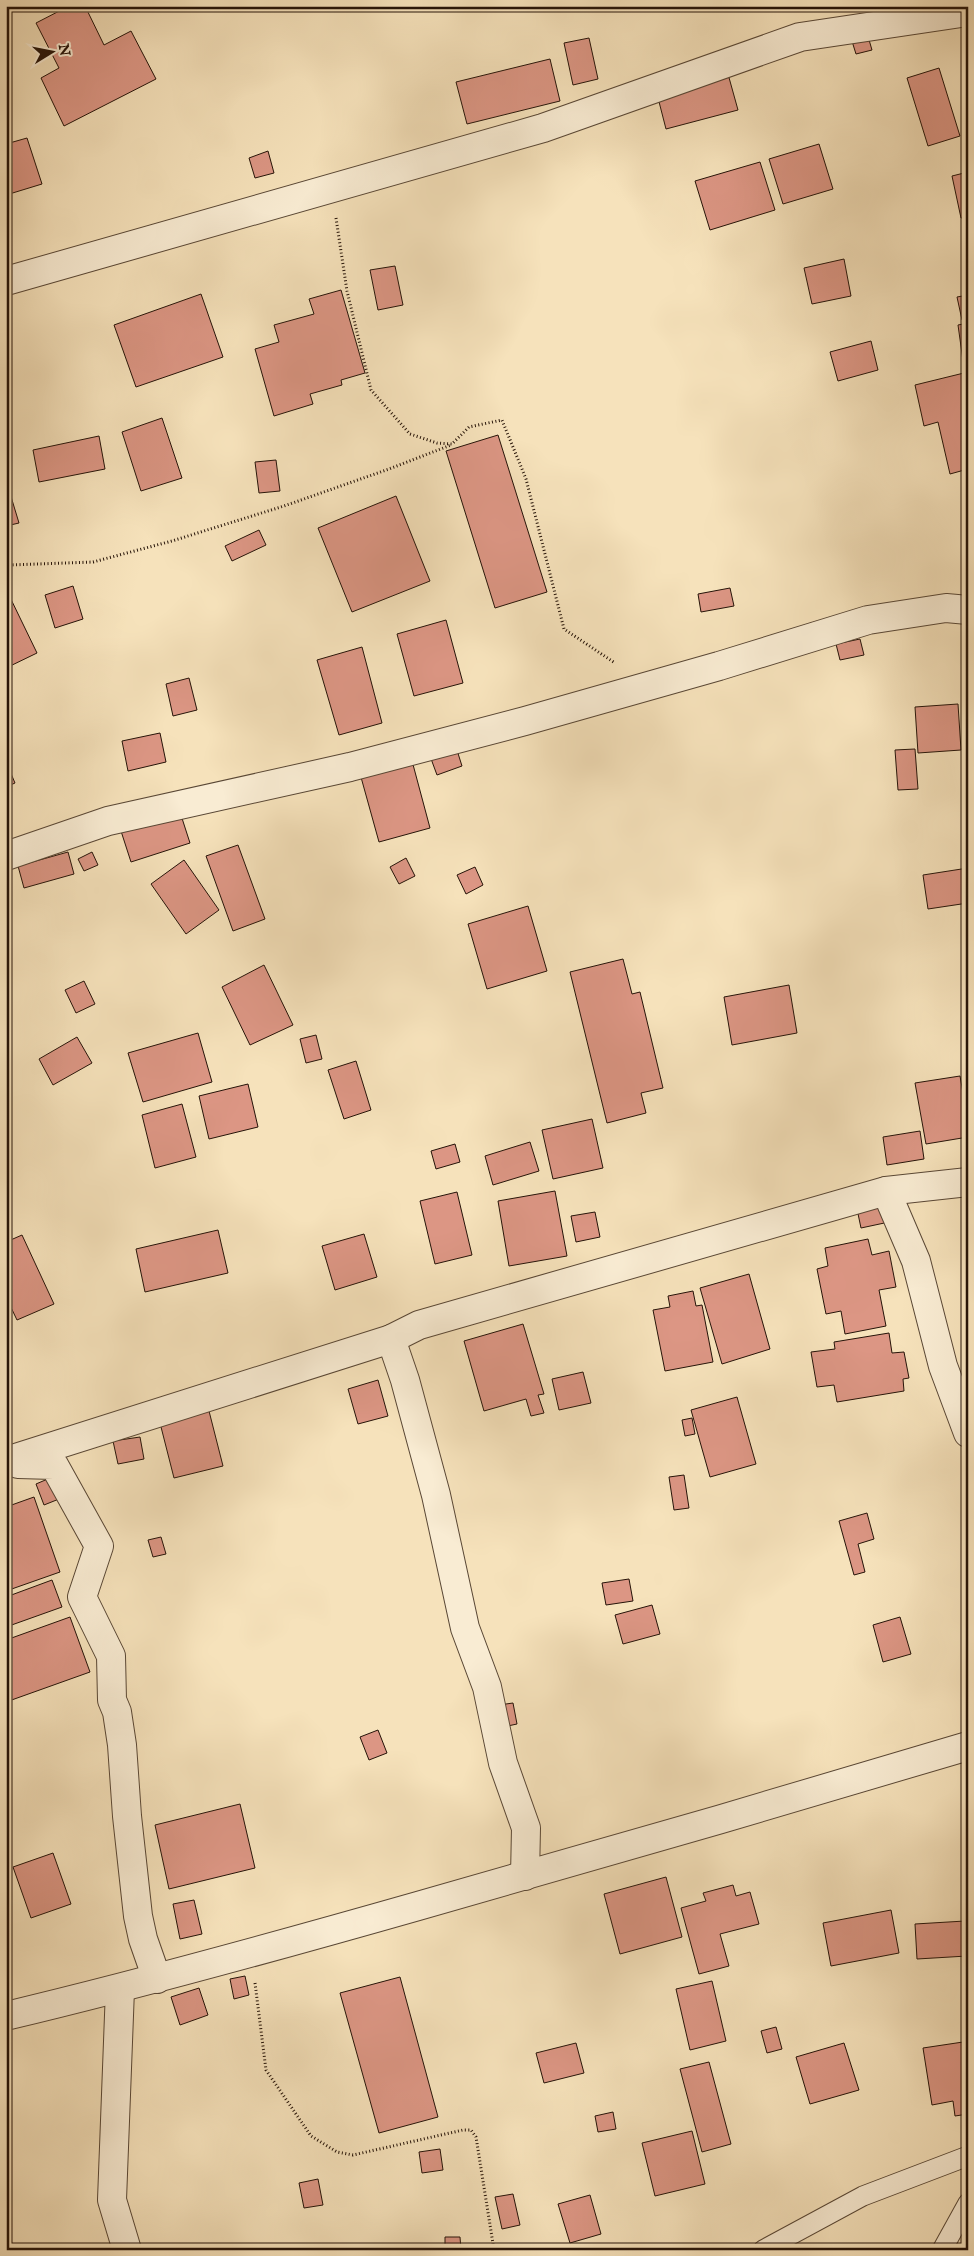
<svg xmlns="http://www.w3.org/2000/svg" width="974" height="2256" viewBox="0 0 974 2256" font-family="'IM FELL English',serif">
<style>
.building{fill:#dc9684;stroke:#251308}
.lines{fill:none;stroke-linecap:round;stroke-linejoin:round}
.service-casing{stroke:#594735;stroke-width:21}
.minor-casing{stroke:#594735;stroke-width:30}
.path{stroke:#251308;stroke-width:3;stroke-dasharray:1 2.5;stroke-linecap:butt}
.service{stroke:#f9ecd3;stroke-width:19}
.minor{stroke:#f9ecd3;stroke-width:28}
</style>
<rect width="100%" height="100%" fill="#f6e2bb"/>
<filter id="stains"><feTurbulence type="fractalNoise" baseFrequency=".004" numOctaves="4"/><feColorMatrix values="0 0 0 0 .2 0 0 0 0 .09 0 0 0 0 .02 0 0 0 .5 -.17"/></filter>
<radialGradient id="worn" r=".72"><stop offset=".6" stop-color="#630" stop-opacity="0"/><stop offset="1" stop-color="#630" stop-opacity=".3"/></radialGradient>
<g class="building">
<path d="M69 6H85L104 45 131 31 156 79 64 126 41 78 59 68 36 23Z"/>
<path d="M867 33 872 50 856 54 851 38Z"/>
<path d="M589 38 598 79 573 85 564 43Z"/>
<path d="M550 59 560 101 467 124 456 82Z"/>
<path d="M939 68 960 136 928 146 907 78Z"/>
<path d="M728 74 738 110 666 129 657 94Z"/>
<path d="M27 138 42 184 6 195V144Z"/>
<path d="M819 144 833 189 783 204 769 159Z"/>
<path d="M268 151 274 173 255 178 249 158Z"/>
<path d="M760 162 775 210 710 230 695 181Z"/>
<path d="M968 172V217L961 218 952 176Z"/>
<path d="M844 259 851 296 812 304 804 268Z"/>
<path d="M395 266 403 305 378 310 370 270Z"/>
<path d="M341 290 365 373 341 380 342 385 310 394 313 404 274 416 255 349 279 342 274 325 314 314 309 299Z"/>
<path d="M201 294 223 357 136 387 114 325Z"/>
<path d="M968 295V319L962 320 957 297Z"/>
<path d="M968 323V360L963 361 958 325Z"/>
<path d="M871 341 878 370 838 381 830 352Z"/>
<path d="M968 372V469L950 474 938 422 924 426 915 385Z"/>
<path d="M162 418 182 478 141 491 122 432Z"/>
<path d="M498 435 547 592 495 608 446 451Z"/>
<path d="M99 436 105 469 39 482 33 450Z"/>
<path d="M276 460 280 491 259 493 255 462Z"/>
<path d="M6 480 19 523 6 526Z"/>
<path d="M396 496 430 581 352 612 318 528Z"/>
<path d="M259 530 266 545 232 561 225 546Z"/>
<path d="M73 586 83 619 55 628 45 595Z"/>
<path d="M730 588 734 606 701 612 698 594Z"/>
<path d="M6 589 37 653 6 668Z"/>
<path d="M446 620 463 683 414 696 397 634Z"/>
<path d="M860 639 864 655 840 660 836 644Z"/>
<path d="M362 647 382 723 339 735 317 660Z"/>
<path d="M189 678 197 710 173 716 166 684Z"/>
<path d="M958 704 961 750 918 753 915 707Z"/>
<path d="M964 716H968V761H963Z"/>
<path d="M160 733 166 762 128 771 122 741Z"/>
<path d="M456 747 462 766 437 775 430 756Z"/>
<path d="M915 749 918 789 898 790 895 750Z"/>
<path d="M411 757 430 828 379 842 359 770Z"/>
<path d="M6 762 15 783 6 787Z"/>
<path d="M179 809 190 843 131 862 120 828Z"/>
<path d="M238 845 265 919 233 931 206 856Z"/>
<path d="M68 852 74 874 24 888 18 866Z"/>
<path d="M92 852 98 865 84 871 78 859Z"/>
<path d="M406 858 415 876 399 884 390 867Z"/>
<path d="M184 860 219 910 186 934 151 884Z"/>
<path d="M475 867 483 885 466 894 457 875Z"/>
<path d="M968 868V903L928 909 923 875Z"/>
<path d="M528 906 547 971 487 989 468 924Z"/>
<path d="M623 959 632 994 640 992 663 1088 641 1093 646 1113 607 1123 570 972Z"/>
<path d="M264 965 293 1025 250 1045 222 987Z"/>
<path d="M84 981 95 1004 76 1013 65 990Z"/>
<path d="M789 985 797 1033 732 1045 724 997Z"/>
<path d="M198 1033 212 1082 143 1102 128 1053Z"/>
<path d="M316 1035 322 1059 306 1063 300 1039Z"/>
<path d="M77 1037 92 1063 53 1085 39 1059Z"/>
<path d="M356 1061 371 1110 344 1119 328 1070Z"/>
<path d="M960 1076 968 1122V1137L926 1144 915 1083Z"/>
<path d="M248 1084 258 1127 209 1139 199 1096Z"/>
<path d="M182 1104 196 1157 155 1168 142 1115Z"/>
<path d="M592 1119 603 1168 553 1179 542 1130Z"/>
<path d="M920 1131 924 1159 887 1165 883 1137Z"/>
<path d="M530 1142 539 1171 493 1185 485 1156Z"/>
<path d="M455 1144 460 1162 436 1169 431 1151Z"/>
<path d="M555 1191 567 1256 509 1266 498 1201Z"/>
<path d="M457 1192 472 1255 435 1264 420 1201Z"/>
<path d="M885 1203 889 1222 861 1228 857 1209Z"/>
<path d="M595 1212 600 1237 576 1242 571 1216Z"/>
<path d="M218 1230 228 1273 145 1292 136 1249Z"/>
<path d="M364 1234 377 1277 335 1290 322 1246Z"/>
<path d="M22 1235 54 1304 17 1320 6 1297V1242Z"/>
<path d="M868 1239 872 1255 889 1251 896 1287 879 1290 886 1326 845 1334 841 1311 826 1314 817 1269 828 1266 825 1248Z"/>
<path d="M749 1274 770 1349 722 1364 700 1288Z"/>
<path d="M693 1291 696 1306 702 1305 713 1362 665 1371 653 1310 670 1307 668 1296Z"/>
<path d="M523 1324 544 1394 538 1395 544 1413 531 1416 526 1399 484 1411 464 1341Z"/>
<path d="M889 1333 892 1353 904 1352 909 1378 903 1379 904 1391 837 1402 834 1385 817 1387 811 1352 835 1349 834 1342Z"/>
<path d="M583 1372 591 1403 559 1410 552 1379Z"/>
<path d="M378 1380 388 1416 358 1424 348 1389Z"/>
<path d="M737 1397 756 1464 710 1477 691 1410Z"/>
<path d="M209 1411 223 1466 174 1478 160 1423Z"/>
<path d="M692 1418 695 1434 685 1436 682 1420Z"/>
<path d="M140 1437 144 1459 118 1464 113 1441Z"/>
<path d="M684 1475 689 1508 674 1510 669 1477Z"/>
<path d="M50 1478 59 1499 44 1505 36 1484Z"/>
<path d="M34 1497 60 1572 6 1591V1507Z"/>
<path d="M867 1513 874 1539 858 1544 865 1572 854 1575 839 1521Z"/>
<path d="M161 1537 166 1554 153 1557 148 1540Z"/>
<path d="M629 1579 633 1601 606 1605 602 1583Z"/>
<path d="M52 1580 62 1607 6 1627V1597Z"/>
<path d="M652 1605 660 1634 623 1644 615 1615Z"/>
<path d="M70 1617 90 1672 6 1702V1640Z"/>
<path d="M900 1617 911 1654 883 1662 873 1625Z"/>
<path d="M513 1703 517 1724 503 1727 499 1705Z"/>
<path d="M378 1730 387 1753 369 1760 360 1737Z"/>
<path d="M240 1804 255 1868 169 1889 155 1825Z"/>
<path d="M53 1853 71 1904 31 1918 13 1867Z"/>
<path d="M666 1877 682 1937 620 1954 604 1894Z"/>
<path d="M733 1885 736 1896 750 1892 759 1924 720 1934 729 1966 699 1974 681 1908 706 1901 703 1893Z"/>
<path d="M194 1900 202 1934 180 1939 173 1904Z"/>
<path d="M891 1910 899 1953 831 1966 823 1923Z"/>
<path d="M965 1921 967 1956 917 1959 915 1924Z"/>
<path d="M245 1976 249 1995 234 1999 230 1979Z"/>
<path d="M400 1977 438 2117 379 2133 340 1993Z"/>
<path d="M712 1981 726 2041 690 2050 676 1989Z"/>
<path d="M199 1988 208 2015 180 2025 171 1997Z"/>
<path d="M776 2027 782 2049 767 2053 761 2031Z"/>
<path d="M963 2042 968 2069V2114L955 2116 953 2101 932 2105 923 2048Z"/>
<path d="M576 2043 584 2073 544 2083 536 2053Z"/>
<path d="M844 2043 859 2090 810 2104 796 2057Z"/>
<path d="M709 2062 731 2144 702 2152 680 2069Z"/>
<path d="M613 2112 616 2129 598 2132 595 2116Z"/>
<path d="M692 2131 705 2184 655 2196 642 2143Z"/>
<path d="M440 2149 443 2170 422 2173 419 2152Z"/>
<path d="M318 2179 323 2205 304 2208 299 2183Z"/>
<path d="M513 2194 520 2225 502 2229 495 2197Z"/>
<path d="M590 2195 601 2234 570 2243 558 2204Z"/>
<path d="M445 2237H460L461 2250H445Z"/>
</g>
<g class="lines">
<g class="service-casing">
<g id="service">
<path d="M763 2250 863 2196 968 2156"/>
<path d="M942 2250 968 2203"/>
</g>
</g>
<g class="minor-casing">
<g id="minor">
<path d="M6 281 543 128 800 37 968 12"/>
<path d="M6 856 108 821 350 767 525 721 719 666 868 620 946 608 968 610"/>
<path d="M886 1191 916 1261 943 1366 968 1433"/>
<path d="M391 1339 405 1380 436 1495 465 1628 487 1687 503 1763 526 1828 525 1876"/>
<path d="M6 1461 391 1339 419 1325 886 1191 968 1182"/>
<path d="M18 1464 54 1465 99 1546 82 1597 111 1656 112 1700 117 1712 122 1745 127 1816 138 1916 143 1939 157 1979"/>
<path d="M120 1989 112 2200 127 2250"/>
<path d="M6 2016C145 1983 281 1945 418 1906 602 1854 785 1801 968 1746"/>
</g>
</g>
<g class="path">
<path d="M336 218 347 291 371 390 410 434 437 443 452 444 469 427 502 420 526 479 564 629 615 663"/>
<path d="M6 567 10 565 93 562 172 541 284 506 389 469 451 445"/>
<path d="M255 1983 266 2070 311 2136 337 2152 353 2155 463 2130H471L476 2137 494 2250"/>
</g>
<use href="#service" class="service"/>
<use href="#minor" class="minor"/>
</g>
<rect width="974" height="2256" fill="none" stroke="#f6e2bb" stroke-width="25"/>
<rect x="8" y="8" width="959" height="2241" fill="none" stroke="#251308" stroke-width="2.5"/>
<rect x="12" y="12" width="949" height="2231" fill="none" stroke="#251308"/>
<g transform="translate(52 52) rotate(80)" stroke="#f9ecd3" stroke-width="4" paint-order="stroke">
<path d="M0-4L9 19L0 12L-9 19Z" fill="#251308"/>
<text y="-8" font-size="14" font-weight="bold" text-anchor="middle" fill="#251308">N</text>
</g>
<rect width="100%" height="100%" filter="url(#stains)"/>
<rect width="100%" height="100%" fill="url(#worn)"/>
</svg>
